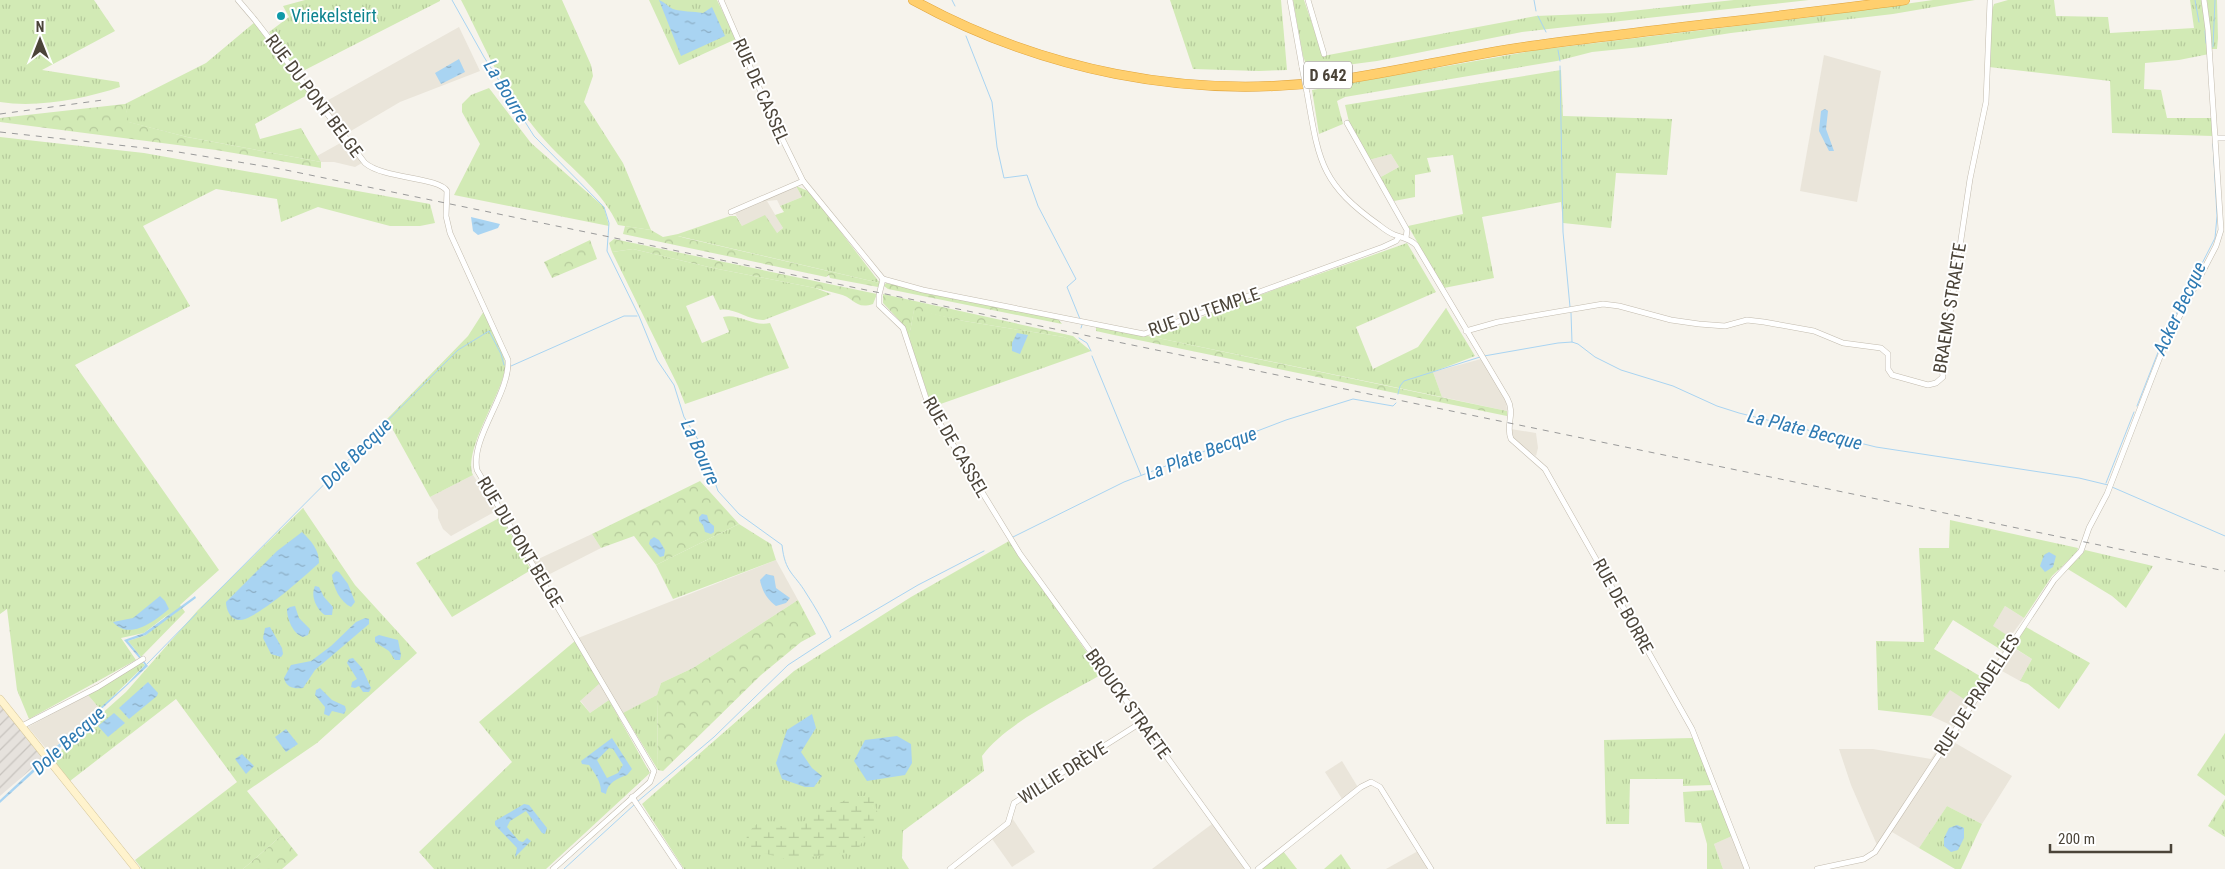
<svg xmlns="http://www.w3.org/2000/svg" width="2225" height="869" viewBox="0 0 2225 869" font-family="'Roboto Condensed',sans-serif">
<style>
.residential{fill:#eae5da}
.industrial{fill:url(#industrial-furrows)}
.grass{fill:url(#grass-tufts)}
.forest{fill:url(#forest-crowns)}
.wetland{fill:url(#wetland-marsh)}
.water{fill:url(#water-ripples);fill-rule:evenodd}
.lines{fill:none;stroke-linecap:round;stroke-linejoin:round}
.stream{stroke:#a9d4f2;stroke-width:1}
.street-casing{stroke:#c2bbae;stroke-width:6}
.secondary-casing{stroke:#d6c79b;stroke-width:8}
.highway-casing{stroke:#e0a43c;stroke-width:10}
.street{stroke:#fff;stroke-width:5}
.secondary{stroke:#fff3cd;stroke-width:7}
.highway{stroke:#ffcf6e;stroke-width:9}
.rail{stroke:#9a9a9a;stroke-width:1;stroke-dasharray:6 6;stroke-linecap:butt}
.street-bridge-casing{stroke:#c2bbae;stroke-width:6;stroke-linecap:butt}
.street-bridge{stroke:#fff;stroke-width:5}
.culture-dot{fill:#0f9aa8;stroke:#fff;stroke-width:2}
.labels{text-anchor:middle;stroke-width:4;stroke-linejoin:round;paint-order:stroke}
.shield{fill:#fff;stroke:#817c74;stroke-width:1}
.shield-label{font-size:16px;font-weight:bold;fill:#4b4439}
.culture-label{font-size:18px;fill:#0d838f;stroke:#fff;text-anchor:start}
.street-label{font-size:18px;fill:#4b4439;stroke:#fff}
.water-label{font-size:19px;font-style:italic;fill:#2e7ab2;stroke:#fff}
</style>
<defs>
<pattern id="industrial-furrows" width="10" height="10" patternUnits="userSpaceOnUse" patternTransform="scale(1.25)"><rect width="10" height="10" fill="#e6e2dd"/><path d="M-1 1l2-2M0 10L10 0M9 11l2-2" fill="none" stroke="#c7c3be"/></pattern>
<pattern id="grass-tufts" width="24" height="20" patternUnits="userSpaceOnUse" patternTransform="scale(1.25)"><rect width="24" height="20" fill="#d2eab5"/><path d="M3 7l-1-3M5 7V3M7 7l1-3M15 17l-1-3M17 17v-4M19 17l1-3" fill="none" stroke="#b6ca9c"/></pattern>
<pattern id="forest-crowns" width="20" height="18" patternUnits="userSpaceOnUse" patternTransform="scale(1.25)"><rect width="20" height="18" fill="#d2eab5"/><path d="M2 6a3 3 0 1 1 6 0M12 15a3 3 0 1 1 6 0" fill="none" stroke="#b6ca9c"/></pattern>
<pattern id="wetland-marsh" width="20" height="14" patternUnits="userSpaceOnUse" patternTransform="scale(1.25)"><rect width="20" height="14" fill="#d2eab5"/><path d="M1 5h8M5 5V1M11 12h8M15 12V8" fill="none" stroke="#b6ca9c"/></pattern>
<pattern id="water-ripples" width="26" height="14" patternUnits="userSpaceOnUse" patternTransform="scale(1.25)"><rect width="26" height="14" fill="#a9d4f2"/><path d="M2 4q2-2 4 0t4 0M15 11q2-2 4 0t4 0" fill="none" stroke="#8caec5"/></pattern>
</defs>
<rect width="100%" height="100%" fill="#f6f3ec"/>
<g class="residential">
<path d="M459 27 480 71 400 102 344 135 323 103Z"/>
<path d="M1824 55 1881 71 1857 202 1800 191Z"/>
<path d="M344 141 362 163 355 167 334 162H321L317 156Z"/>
<path d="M1391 154 1399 167 1379 178 1369 160Z"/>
<path d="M796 186 802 197 780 206 777 200 767 201 783 228 777 233 742 226 734 211Z"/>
<path d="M1481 359 1506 400 1507 411 1442 397 1433 372Z"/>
<path d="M1511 429 1536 433 1538 448 1536 456 1516 442 1511 434Z"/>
<path d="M473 475 496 511 451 536 443 529 438 518V510L430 497Z"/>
<path d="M592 534 601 548 544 577 534 561Z"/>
<path d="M776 560 798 600 693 668 661 683 657 695 618 716 609 700 590 713 580 700 575 641 578 638Z"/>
<path d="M2005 606 2024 618 2010 637 1992 626Z"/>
<path d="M2007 644 2032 659 2020 681 1993 666Z"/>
<path d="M1950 689 1970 703 1955 727 1931 716Z"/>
<path d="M88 695 100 709 49 752 28 727Z"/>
<path d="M1945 737 2012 776 1982 824 1947 806 1919 848 1887 829 1877 845 1851 785 1839 749H1873L1931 759Z"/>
<path d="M1342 761 1359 789 1344 802 1325 772Z"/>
<path d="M1012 818 1035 852 1012 867 990 836Z"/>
<path d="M1212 824 1246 869H1152Z"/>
<path d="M1736 834 1749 869H1723L1714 844Z"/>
<path d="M1418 851 1430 869H1386Z"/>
</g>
<path class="industrial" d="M0 703 45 757 0 796Z"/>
<g class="grass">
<path d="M0 0H94L115 31 42 70 119 82 120 87C84 99 37 108 0 102Z"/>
<path d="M305 0H440V1L299 73 269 32 289 17 283 6Z"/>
<path d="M461 0H562L591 65 593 76 584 102 623 163 651 230 618 225C603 193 577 173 552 148 542 138 534 127 525 116 500 85 480 36 461 0Z"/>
<path d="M649 0H717L736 39 679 65Z"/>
<path d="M1170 0H1281L1287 70 1259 71 1193 69Z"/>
<path d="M1293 0H1304L1323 56 1536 16 1612 13 1734 0H1809L1522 32 1377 61 1308 70 1303 56Z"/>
<path d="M1933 0H1975L1893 14 1731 33 1641 47 1592 52 1557 61 1345 97 1337 101 1343 124 1319 134 1312 90 1537 50 1820 16Z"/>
<path d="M2008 0H2054L2056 16 2108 17 2110 33 2194 28 2190 0H2202L2209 54 2179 60 2145 63 2144 89 2161 90 2167 118H2212L2213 136 2112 133 2110 81 1989 67 1991 13 1994 4Z"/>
<path d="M2207 0H2217L2218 38 2217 49H2211Z"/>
<path d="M255 22 309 94 255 124 260 139 301 128 321 162 187 137 128 122 125 104 206 63Z"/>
<path d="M1561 70 1563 116 1672 119 1667 175 1616 173 1611 228 1563 223 1561 202 1482 217 1494 278 1444 288 1408 226 1463 214 1453 155 1427 158 1431 172 1415 175V197L1394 201 1379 178 1399 167 1391 154 1369 160 1349 122 1345 105Z"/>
<path d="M489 88 531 143 604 207 609 226 454 195 480 144 462 112V104L471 95Z"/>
<path d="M0 137 144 153 430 204 435 223 420 226H390L318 207 281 222 277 199 216 189 143 226 190 306 75 365 219 570 180 605 185 612 141 657 128 641 146 635 170 613 144 633 121 638 136 660 29 719 17 690 7 609 0 614Z"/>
<path d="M796 186 808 191 817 201 880 283 678 236V234L730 216H736L742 226 765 215 777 233 783 228 775 215 784 212 780 206 802 197Z"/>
<path d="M1407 243 1436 292 1356 327 1373 369 1418 347 1446 308 1475 356 1433 372 1442 397 1153 337 1237 303Z"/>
<path d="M633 249 713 268 815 288 831 294 764 320C749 321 734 307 720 310L713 295 686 306 702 343 729 332 723 317C739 313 753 327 770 323L789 368 685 404 678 386 612 252Z"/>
<path d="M914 309 964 321 1064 337 1078 343 1080 342 1091 351 932 407 909 338Z"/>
<path d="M484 311C490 325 507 354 505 369 501 396 463 450 473 475L430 497 387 419 468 336Z"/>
<path d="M303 508 355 585 417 653 317 743 247 791 282 835 243 869H142L135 860 237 782 176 699 70 781 52 758 126 692 198 610Z"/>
<path d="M501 517 531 570 452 617 416 563Z"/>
<path d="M1950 520 2078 548 2077 552 2052 576 2024 618 2005 606 1993 626 2010 637 2003 651 1953 620 1934 649 1985 679 1970 703 1950 690 1931 716 1878 710 1876 641 1924 642 1919 548H1949Z"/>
<path d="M739 524 771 544 776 560 673 599 656 565Z"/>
<path d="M1009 541 1102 674C1066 695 1006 723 982 756L984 771 903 831 902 858 909 869H684L642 804 794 671 911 597Z"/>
<path d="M2085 550 2153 566 2126 608 2112 596 2066 568 2079 558Z"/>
<path d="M2026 627 2090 663 2059 709 2028 684 2020 681 2032 659 2013 647Z"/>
<path d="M575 641 600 683 580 701 590 713 609 700 650 773 546 869H434L419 852 512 762 479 722Z"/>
<path d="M141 662 145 665 100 709 88 695Z"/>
<path d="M657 695 658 770 623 713Z"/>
<path d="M2225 733V796L2197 775Z"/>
<path d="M1693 738 1712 785 1683 786V779H1630L1629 824H1606L1604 740Z"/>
<path d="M1714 790 1732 836 1714 844 1723 869H1707V844L1701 823 1685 822 1683 792Z"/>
<path d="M2225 799V837L2208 826Z"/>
<path d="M1947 806 1982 824 1961 869H1955L1919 848Z"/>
<path d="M1283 851 1297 869H1262Z"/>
<path d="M1341 854 1351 869H1324Z"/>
</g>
<g class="forest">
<path d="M125 104 129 122 187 137 321 162V168L216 150 0 122V118Z"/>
<path d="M625 226 651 230 663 237 678 234V236L685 238 880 283 878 287 830 278 829 275 826 277 623 234Z"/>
<path d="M614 239 877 294 873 304C855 310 854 297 839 294 831 292 824 290 815 288L713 268 633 249 612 252 609 243Z"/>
<path d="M590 240 597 259 552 278 544 262Z"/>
<path d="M886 283 1058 319 1062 324 888 289 884 286Z"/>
<path d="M883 294 1073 336 1080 342 1078 344 1064 337 964 321 914 310 909 338 900 321 883 303Z"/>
<path d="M1096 327 1153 337 1507 411V416L1114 335 1096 331Z"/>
<path d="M700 481 739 524 656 565 634 536 601 548 592 534Z"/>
<path d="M798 600 816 634 801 642 761 675 663 771 658 770 657 695 661 683 693 668Z"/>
<path d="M282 835 298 855 282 869H243Z"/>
</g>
<path class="wetland" d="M853 796H872L878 814 857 851 788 860 746 848 747 833 759 822 791 828Z"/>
<g class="water">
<path d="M659 0C665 2 668 7 673 9 682 12 693 11 703 13L712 7 725 36 681 56Z"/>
<path d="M459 59 465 72 441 84 435 73Z"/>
<path d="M1825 109 1828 111 1826 129 1834 151H1829L1819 131 1821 111Z"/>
<path d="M471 217 500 224 498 228 478 235 473 231Z"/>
<path d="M1017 333 1028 335 1020 354 1012 351V343Z"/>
<path d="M702 514 707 515 709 522 714 526V532L711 534 705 532 703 525 699 521V517Z"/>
<path d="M302 532C311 541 319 549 319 563 306 575 254 622 238 620 230 619 226 609 226 602L277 551Z"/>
<path d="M654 537 659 540 665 550 664 556 660 557 649 544 650 540Z"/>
<path d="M2049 552 2056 556 2053 567 2045 572 2040 566 2044 555Z"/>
<path d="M336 571 339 572 348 584 355 602 351 607C340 602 333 587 332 575Z"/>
<path d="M766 574 774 576 776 588 790 598 786 603 776 606C767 599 762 591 760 580Z"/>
<path d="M315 586 319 587 324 597 333 607 332 615H325C317 610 310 596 315 586Z"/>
<path d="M160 596 165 601 169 609C155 621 129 641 113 622L133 618Z"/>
<path d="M195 596 196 598 146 635 128 641 148 666 53 754 51 751 126 685 145 665 124 640 144 633Z"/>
<path d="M290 607 295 606 299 618 310 629 308 635 303 637C293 634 287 619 287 609Z"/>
<path d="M365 618 369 619V624L315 670 303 688C295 689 286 688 284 678L291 665 311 661 331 646 356 622Z"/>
<path d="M270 627 282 648 283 654 281 657 271 654 263 638 265 628Z"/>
<path d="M379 635 398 640 401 655 400 660H395L389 651 375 642V637Z"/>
<path d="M353 658 362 668 371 688 369 692H363L359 686 355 688 351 687 352 682 357 679 347 663 349 659Z"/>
<path d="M148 682 158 693 157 696 129 719 119 708Z"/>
<path d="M320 688 332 700 345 706 346 710 344 714 332 711 329 716 324 714 325 707 315 695 316 690Z"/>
<path d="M114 713 125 723 108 737 98 726Z"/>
<path d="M812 714 816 728 801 752 812 768 822 776 814 787H805L782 779 776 763 787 730Z"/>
<path d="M286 729 298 744 286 752 275 737Z"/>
<path d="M897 736 911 744 912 763 905 775 867 781 854 761 865 740Z"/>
<path d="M612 738 632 769 627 775C618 778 607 783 606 794L601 792C601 781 595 774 589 765L582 764 581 761ZM609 748 613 749 623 765 618 773 607 778 597 760Z"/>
<path d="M242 754 254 766 246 774 235 759Z"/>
<path d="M44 759 45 762 0 803V800Z"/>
<path d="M524 804 529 805 547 828 545 834 542 833 526 811 510 821 507 827 519 841 523 842 527 838 531 841 515 857 517 848 495 825V821Z"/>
<path d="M1957 825 1964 828V838L1958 850 1951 852 1944 846V838L1949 828Z"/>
</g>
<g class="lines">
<g class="stream">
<path d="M452 0 484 57 534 136 604 207 609 223 607 251 639 316 657 360 674 385 684 417 702 446 718 491 739 514 782 545C785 573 794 573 806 593 815 607 824 622 831 637L788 665 714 737 637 802"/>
<path d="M952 0 955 6"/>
<path d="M1534 0 1536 11"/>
<path d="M2195 0 2199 22"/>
<path d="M1538 16 1546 32"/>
<path d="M2205 31 2206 43"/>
<path d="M966 36 992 102 997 147 1004 178 1027 175 1038 206 1076 279 1067 287 1080 319"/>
<path d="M2213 47 2215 0"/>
<path d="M1558 50 1560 61"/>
<path d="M1560 66 1563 232 1570 307"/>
<path d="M1571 313 1572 342"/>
<path d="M1081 328 1082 325"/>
<path d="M1079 338 1087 343 1091 351"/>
<path d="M1092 356 1141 475"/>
<path d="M1484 356 1558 343 1572 342 1578 344 1595 357 1621 370 1673 386 1717 406 1739 413 1876 447 2079 478 2108 485"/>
<path d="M511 366 624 316H637"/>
<path d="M1398 394 1400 386 1404 381 1480 357"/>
<path d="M2137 406 2162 342 2215 238 2217 216 2213 144"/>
<path d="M2106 483 2134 412"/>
<path d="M2112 487 2225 536"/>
<path d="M1013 537 1124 482 1286 420 1353 399 1393 406 1396 403"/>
<path d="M201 608 458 350 489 331 501 354 504 365"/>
<path d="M840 631 918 585 984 551"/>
<path d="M147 664 197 613"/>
<path d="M564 869 634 805"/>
</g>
<g class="street-casing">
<g id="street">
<path d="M238 0 255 20 365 163C384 179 438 177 447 191L446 216 450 233 508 360C510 394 470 438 477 470L654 771 650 782 553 869"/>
<path d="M721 0 774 122 803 181 883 279"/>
<path d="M1290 0 1302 67"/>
<path d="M1308 0 1324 54"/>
<path d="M1307 93C1319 161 1320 183 1379 225 1384 229 1389 233 1395 235 1403 238 1410 239 1416 245L1507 398C1516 414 1505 425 1511 439L1545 469 1692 729 1747 869"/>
<path d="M1347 123 1407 230 1406 238"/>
<path d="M2216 138H2225"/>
<path d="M731 212 803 181"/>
<path d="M883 279 879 295V305L903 328 928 404 1020 554 1248 869"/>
<path d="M883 279 923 290 1144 334 1383 247 1396 241 1399 237"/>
<path d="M1466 331 1498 322 1603 304 1619 306 1671 320 1699 324 1725 326 1747 320 1764 322 1814 331 1843 343 1881 348 1888 354V369L1892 375 1928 385 1936 383 1943 377 1942 367 1970 179 1986 102 1990 1"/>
<path d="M22 726 98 687 143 659"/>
<path d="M632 797 680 869"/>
<path d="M950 869 1008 823 1014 803 1142 722"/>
<path d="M1258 869 1361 787 1371 782 1380 787 1431 869"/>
<path d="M1817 869 1864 859 1875 852 2054 580 2081 551 2089 528 2107 494 2165 344 2216 246 2221 230 2208 30 2204 0"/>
</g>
</g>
<g class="secondary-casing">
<path id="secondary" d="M0 699 136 869"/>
</g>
<g class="highway-casing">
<path id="highway" d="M913 0C1040 70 1187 100 1331 81 1398 72 1464 55 1531 46 1655 29 1780 17 1905 0"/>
</g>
<use href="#street" class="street"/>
<use href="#secondary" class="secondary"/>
<use href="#highway" class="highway"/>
<g class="rail">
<path d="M0 114 103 100"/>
<path d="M0 132 172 151 281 169 2225 571"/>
</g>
<g class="street-bridge-casing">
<path id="street-bridge" d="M1302 67 1307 93"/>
</g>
<use href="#street-bridge" class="street-bridge"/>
</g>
<circle class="culture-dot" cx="281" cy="16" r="5"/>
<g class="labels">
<rect class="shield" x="1304" y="61.5" width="48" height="27" rx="4"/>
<g class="shield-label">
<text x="1328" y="81">D 642</text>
</g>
<g class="culture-label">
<text x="291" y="22">Vriekelsteirt</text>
</g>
<g class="street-label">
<text transform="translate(761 91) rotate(66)" y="6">RUE DE CASSEL</text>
<text transform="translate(314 96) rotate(53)" y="6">RUE DU PONT BELGE</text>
<text transform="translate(1950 308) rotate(-81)" y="6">BRAEMS STRAETE</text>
<text transform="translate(1204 312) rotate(-19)" y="6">RUE DU TEMPLE</text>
<text transform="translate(956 447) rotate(60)" y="6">RUE DE CASSEL</text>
<text transform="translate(520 542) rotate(59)" y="6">RUE DU PONT BELGE</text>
<text transform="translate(1623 606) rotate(61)" y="6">RUE DE BORRE</text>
<text transform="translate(1977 695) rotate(-57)" y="6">RUE DE PRADELLES</text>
<text transform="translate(1128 704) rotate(54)" y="6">BROUCK STRAETE</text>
<text transform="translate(1063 773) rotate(-32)" y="6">WILLIE DRÈVE</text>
</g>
<g class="water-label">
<text transform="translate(507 91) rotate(59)" y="7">La Bourre</text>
<text transform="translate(2179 308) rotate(-65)" y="7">Acker Becque</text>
<text transform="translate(1805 429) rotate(14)" y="7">La Plate Becque</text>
<text transform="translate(701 452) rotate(66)" y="7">La Bourre</text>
<text transform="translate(356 453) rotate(-45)" y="7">Dole Becque</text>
<text transform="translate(1201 453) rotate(-21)" y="7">La Plate Becque</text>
<text transform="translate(68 740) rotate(-42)" y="7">Dole Becque</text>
</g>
</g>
<g transform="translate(40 40)" stroke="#ffffff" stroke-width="4" paint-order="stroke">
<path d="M0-4L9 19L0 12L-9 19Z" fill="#4b4439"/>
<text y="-8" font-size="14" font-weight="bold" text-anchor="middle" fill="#4b4439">N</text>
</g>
<path d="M2050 844v8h121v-8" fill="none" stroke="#4b4439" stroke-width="2.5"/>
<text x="2058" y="844" font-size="15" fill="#4b4439" stroke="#ffffff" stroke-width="4" paint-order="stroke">200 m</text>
</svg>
